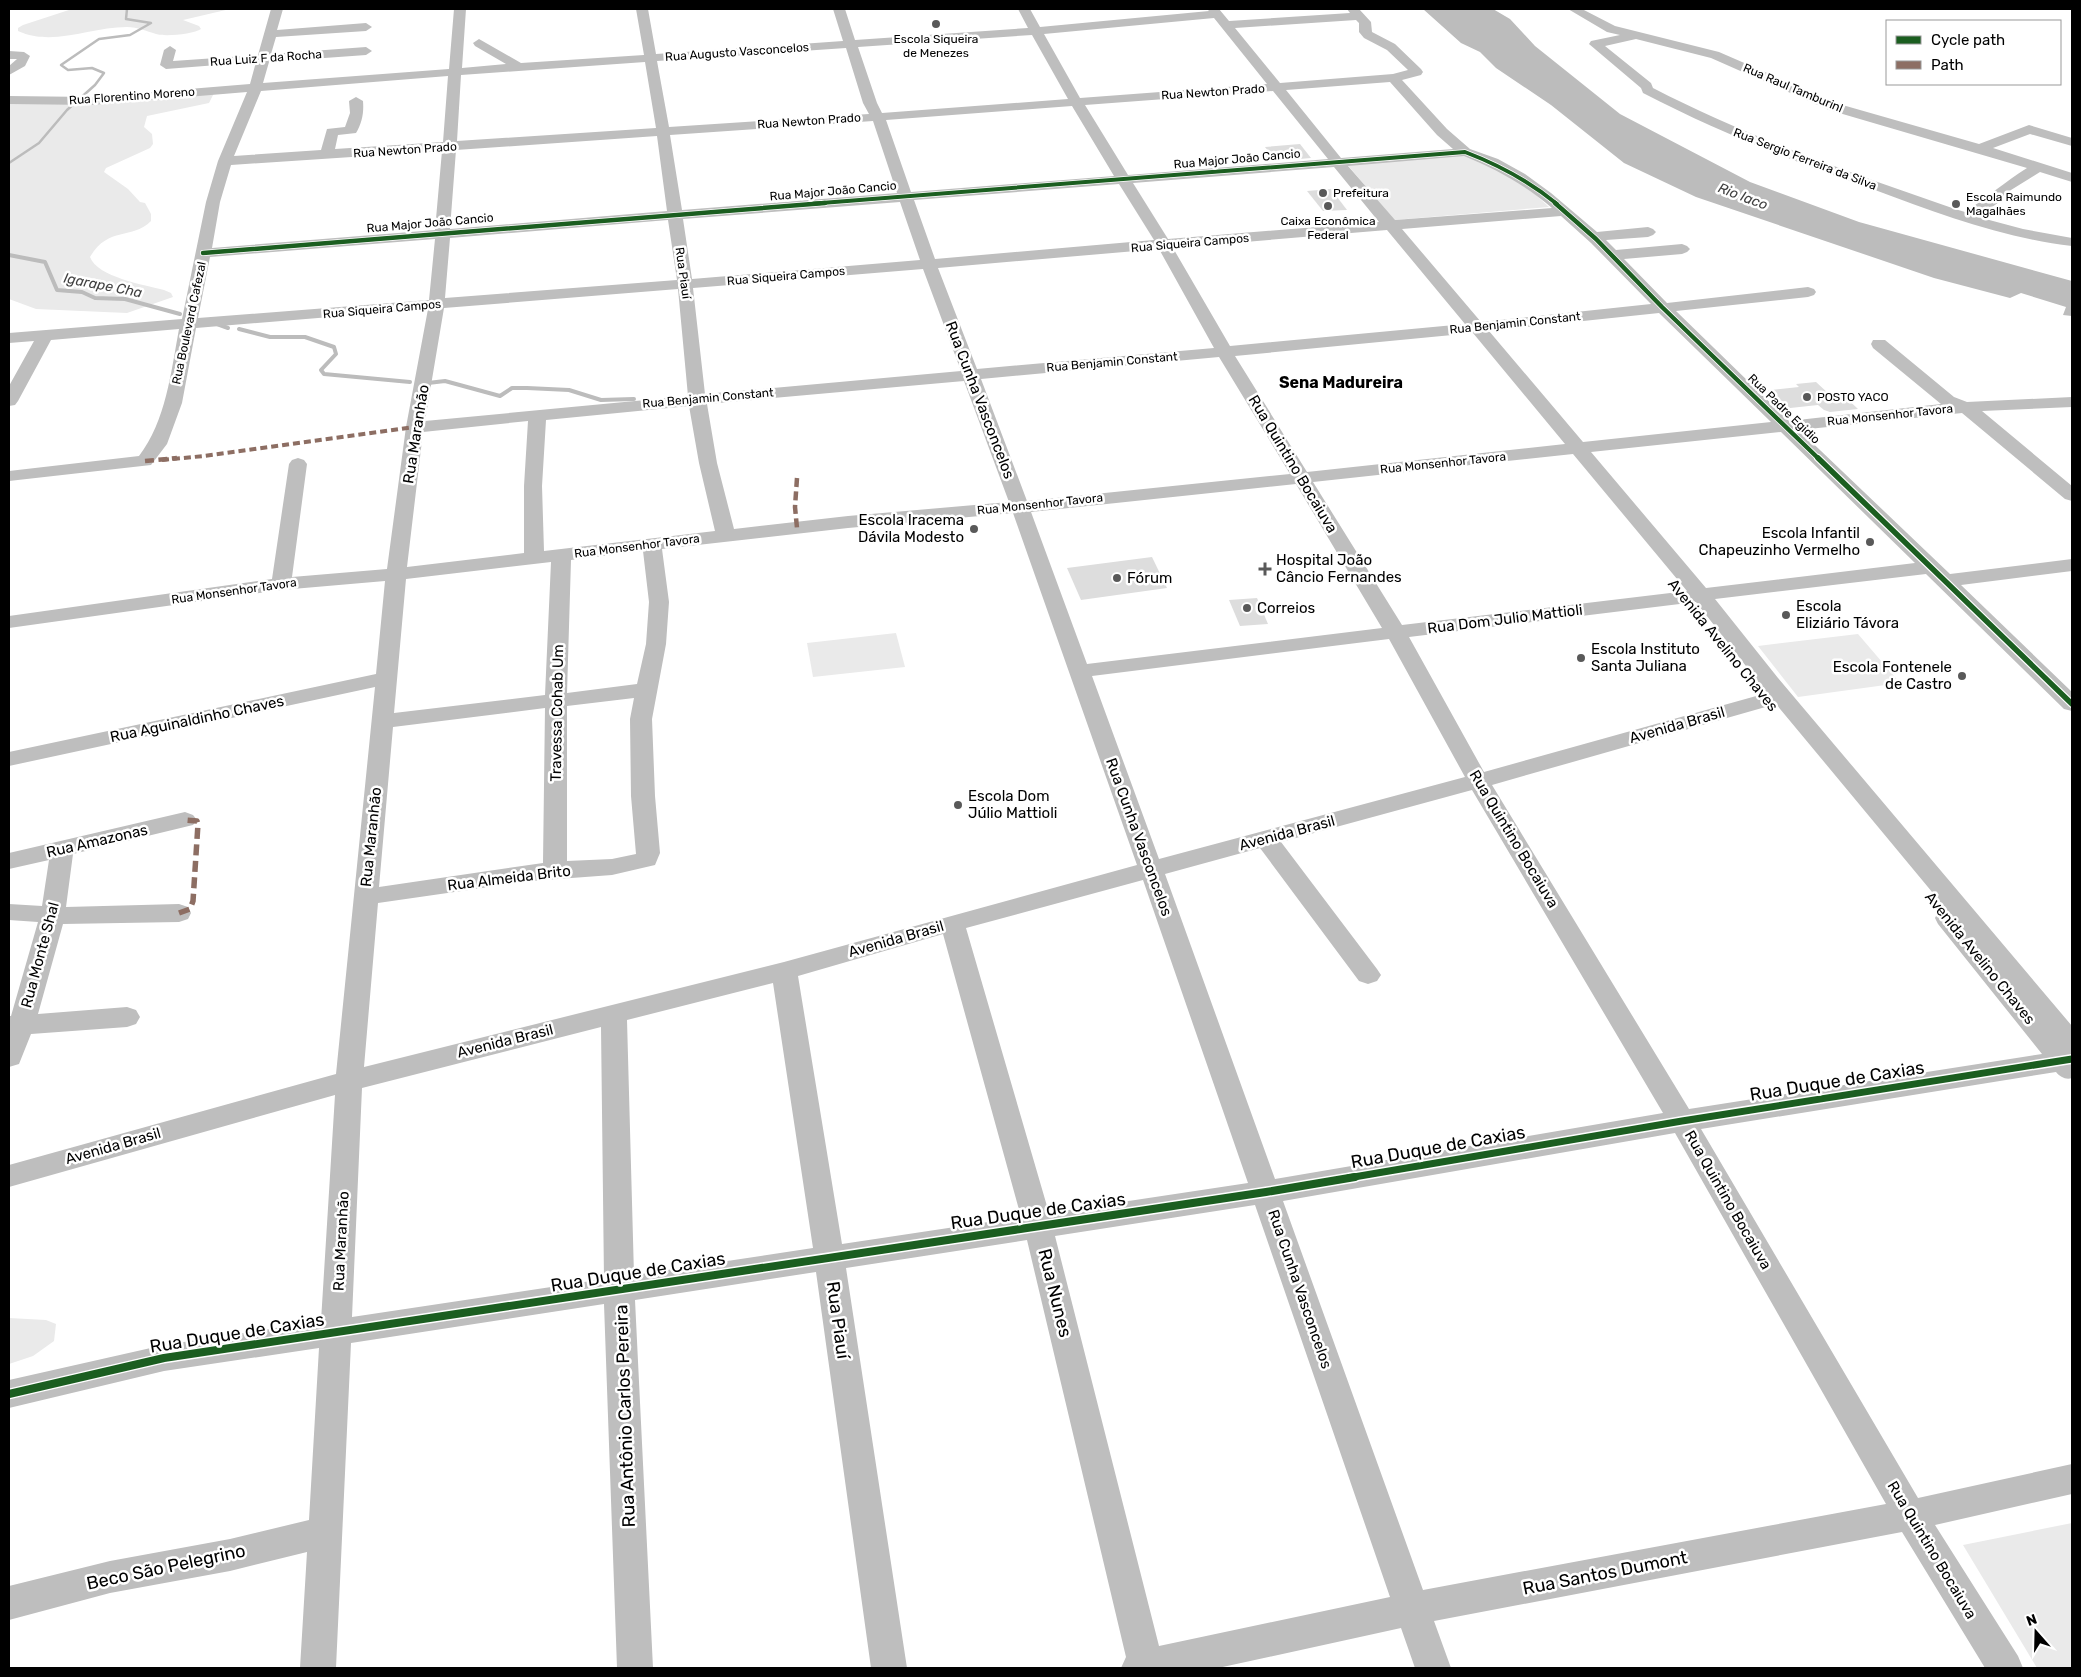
<svg xmlns="http://www.w3.org/2000/svg" width="2081" height="1677" viewBox="0 0 2081 1677" font-family="Rubik,sans-serif">
<style>
.green{fill:#eaeaea}
.water{fill:#bcbcbc}
.lines{fill:none;stroke-linecap:round;stroke-linejoin:round}
.stream-far1{stroke:#bcbcbc;stroke-width:2.5}
.stream{stroke:#bcbcbc;stroke-width:4}
.building{fill:#ddd}
.minor{fill:#bebebe;fill-rule:evenodd}
.quiet-far2{stroke:#8d6e63;stroke-width:4;stroke-dasharray:7 4;stroke-linecap:butt}
.quiet-far1{stroke:#8d6e63;stroke-width:4.5;stroke-dasharray:9 4.5;stroke-linecap:butt}
.quiet{stroke:#8d6e63;stroke-width:5.5;stroke-dasharray:11 5.5;stroke-linecap:butt}
.cycleway-far4-casing{stroke:#fff;stroke-width:5.5}
.cycleway-far3-casing{stroke:#fff;stroke-width:6}
.cycleway-far2-casing{stroke:#fff;stroke-width:8}
.cycleway-far1-casing{stroke:#fff;stroke-width:10}
.cycleway-casing{stroke:#fff;stroke-width:11}
.cycleway-far4{stroke:#1b5e20;stroke-width:4}
.cycleway-far3{stroke:#1b5e20;stroke-width:4.5}
.cycleway-far2{stroke:#1b5e20;stroke-width:5.5}
.cycleway-far1{stroke:#1b5e20;stroke-width:7}
.cycleway{stroke:#1b5e20;stroke-width:8}
.poi-dot{fill:#595959;stroke:#fff;stroke-width:2}
.labels{text-anchor:middle;stroke-width:5;stroke-linejoin:round;paint-order:stroke}
.far-poi-label{font-size:12px;fill:#000;stroke:#fff;text-anchor:start}
.far-street-label{font-size:12px;fill:#000;stroke:#fff}
.far-water-label{font-size:14px;font-style:italic;fill:#414141;stroke:#fff}
.street-label{font-size:15px;fill:#000;stroke:#fff}
.poi-label{font-size:15px;fill:#000;stroke:#fff;text-anchor:start}
.far-district-label{font-size:16px;font-weight:bold;fill:#000;stroke:#fff}
.near-street-label{font-size:18px;fill:#000;stroke:#fff}
</style>
<rect width="100%" height="100%" fill="#fff"/>
<g class="green">
<path d="M72 9H230L183 20 199 26 201 29C194 34 165 37 156 34 146 31 138 27 127 27 90 27 53 47 18 31V28L23 25Z"/>
<path d="M214 93 209 103 147 116 144 127 152 134 153 144 150 148 106 168 104 172 128 189 140 202 145 203 151 214V221C132 240 108 226 90 257 97 277 145 285 164 290L171 293 173 297 127 313 36 309 9 299V104Z"/>
<path d="M1468 154 1517 178 1549 207 1394 220 1346 163Z"/>
<path d="M896 633 905 667 813 677 807 643Z"/>
<path d="M1858 634 1900 683 1798 697 1758 646Z"/>
<path d="M9 1318 46 1320 56 1324 54 1341 33 1356 9 1364Z"/>
<path d="M2072 1523V1668H2037L1963 1545Z"/>
</g>
<path class="water" d="M1423 9H1493L1510 19 1535 46 1620 114 1750 182 1859 222 2072 281V316L2063 315 2066 307 2021 293 2010 298 1934 278 1696 197 1624 163 1551 105 1496 68 1480 52 1461 43Z"/>
<g class="lines">
<path class="stream-far1" d="M9 163 39 143 67 110 95 85 104 73 92 68 68 70 61 65 99 39 130 35 151 23 126 19 127 9"/>
<g class="stream">
<path d="M9 255 45 262 57 290 82 292 95 298 125 299 180 314"/>
<path d="M217 324 228 328"/>
<path d="M239 329 270 337H305L334 347 336 354 321 370 324 374 410 382"/>
<path d="M428 383 445 381 500 396 512 388H527L569 390 601 400 634 399"/>
</g>
</g>
<g class="building">
<path d="M1300 144 1311 158 1276 161 1265 147Z"/>
<path d="M1331 189 1347 210 1323 211 1307 191Z"/>
<path d="M1816 382 1829 394 1840 392 1858 409 1830 412 1824 410 1818 405 1781 409 1762 391 1799 387 1796 384Z"/>
<path d="M1152 557 1167 588 1081 600 1067 568Z"/>
<path d="M1257 598 1268 624 1240 626 1229 600Z"/>
</g>
<g class="lines">
<g class="minor">
<path d="M271 9H283L277 30 366 23 372 27 366 31 276 37 271 54 366 47 372 51 366 55 269 62 263 83 449 69 454 9H466L462 68 506 64 475 46 473 43 479 39 521 63 644 55 636 9H648L656 54 843 41 833 9H845L855 40 1028 28 1018 9H1030L1040 27 1209 11 1207 9H1219L1229 21 1350 13 1347 9H1359L1371 22 1372 32 1395 44 1421 69 1423 72 1421 75 1402 80 1447 129 1470 149 1498 159 1525 174 1551 193 1597 232 1648 227 1653 229 1656 232 1653 235 1648 237 1606 240 1616 250 1682 244 1687 246 1690 249 1687 252 1682 254 1624 259 1667 303 1808 287 1814 289 1816 292 1814 295 1808 297 1676 311 1789 421 1941 404 1873 348 1871 344 1873 340H1885L1954 397 1967 402 2072 397V407L1982 411 2072 486V501L2065 499 1962 413 1799 430 1950 574 2072 559V571L1961 585 2072 692V711L2064 709 1926 574 1715 599 1778 678 2072 1026V1078C2066 1080 2060 1077 2056 1072L1701 1129 1918 1498 2072 1464V1494L1935 1525 2018 1656 2023 1668H1985L1902 1532 1434 1621 1451 1668H1415L1401 1628 1218 1668H1121L1126 1657 1027 1240 846 1268 907 1668H871L816 1272 635 1300 653 1668H617L604 1304 351 1343 336 1668H300L307 1552 230 1571 110 1593 9 1620V1586L110 1561 230 1539 309 1520 319 1348 164 1371 9 1408V1380L164 1345 321 1321 335 1095 9 1187V1165L336 1074 375 687 9 766V752L376 674 385 581 281 590 9 628V616L272 579 289 464 292 460 298 458 304 460 307 464 292 577 387 569 406 427 428 309 196 328 182 403 167 444 151 465 9 481V471L139 456C166 421 171 372 179 329L51 340 18 401 15 405 9 406V386L34 341 9 343V333L182 319 206 202 218 161 247 92 91 105 9 104V96L91 97 250 84 256 62 166 69 160 65 164 50 170 46 176 50 173 61 258 55ZM1214 18 1267 84 1080 98 1044 34ZM1356 20 1359 23V32L1364 38 1387 50 1408 70 1393 74 1280 83 1235 28ZM1032 35 1068 99 882 113 877 103 858 47ZM846 48 863 103 869 114 669 127 657 61ZM645 62 656 128 457 141 461 75ZM448 76 443 142 335 149 338 135 356 133C362 123 364 113 363 101L356 97 349 101 350 113 345 127 327 129 321 150 234 156 261 91ZM1390 82 1437 135 1453 149 1341 158 1286 90ZM1273 91 1328 159 1128 175 1085 105ZM1072 106 1114 176 911 192 886 120ZM873 121 897 193 682 210 670 135ZM657 136 667 211 450 229 456 150ZM442 151 435 230 212 248 220 202 231 165ZM1464 156C1496 169 1525 185 1552 208L1395 220 1348 166ZM1334 167 1379 222 1168 239 1133 183ZM1119 184 1154 240 935 259 914 200ZM900 202 920 260 692 279 683 219ZM1561 216 1591 243 1651 304 1481 322 1402 229ZM668 220 677 280 445 298 450 238ZM1387 230 1465 324 1230 346 1173 248ZM435 239 429 300 198 318 210 257ZM1159 249 1214 348 977 369 938 268ZM923 269 961 371 705 394 693 288ZM678 289 688 396 425 421 444 308ZM1659 313 1771 422 1583 442 1489 331ZM1473 333 1565 444 1307 472 1235 356ZM1219 357 1290 474 1027 501 981 379ZM964 381 1009 502 848 516 734 529 717 463 707 404ZM689 406 699 463 715 531 544 551 542 486 546 420ZM528 421 524 486V553L407 567 423 432ZM1781 432 1915 563 1706 588 1591 452ZM1573 454 1687 591 1402 625 1313 482ZM1296 484 1382 628 1087 664 1031 512ZM1013 513 1137 865 784 962 364 1067 378 903 531 881 612 875 655 865 660 853 655 796 652 719 666 644 669 602 662 549 848 528ZM643 551 649 602 646 644 637 684 567 693 571 560ZM551 562 545 695 394 713 406 579ZM1696 602 1767 693 1484 772 1409 637ZM1389 639 1465 777 1159 859 1092 676ZM634 698 630 719 631 796 636 854 612 859 567 861V706ZM1776 704 1947 910 1938 912 1935 918 1938 924 2042 1054 1689 1109 1492 785ZM545 708 543 863 379 887 393 727ZM1472 790 1663 1113 1275 1179 1165 874 1260 848 1359 981 1368 984 1377 981 1381 975 1377 969 1281 842ZM1143 880 1248 1183 1049 1213 966 928ZM943 934 1021 1217 842 1244 798 976ZM773 983 813 1248 634 1275 627 1020ZM601 1027 604 1279 352 1317 362 1088ZM1675 1133 1886 1504 1423 1590 1283 1201ZM1255 1205 1390 1597 1159 1646 1055 1236Z"/>
<path d="M1568 9H1582L1615 26 1719 52 1839 104 1979 144 2029 125 2072 138V146L2030 134 1993 148 2072 173V182L2040 172 2011 190 2002 200 1978 217 2023 229 2072 238V246C2004 238 1939 214 1875 190 1796 162 1718 132 1643 93L1641 88 1589 44 1591 41 1620 35 1607 32ZM1636 39 1711 58 1829 110 2027 168C2005 182 1986 198 1965 212L1955 209C1853 174 1750 138 1653 88L1651 83 1605 46Z"/>
<path d="M9 51 24 52 30 56 25 66 9 75V66L17 59H9Z"/>
<path d="M185 812 193 815 197 820 193 825 73 854 66 907 179 904 188 907 191 913 188 919 179 922 63 924 38 1014 127 1007 136 1010 140 1017 136 1024 127 1027 31 1034 19 1064 9 1067V1016H11L38 922 9 920V904L42 906 49 860 9 869V853Z"/>
</g>
<path class="quiet-far2" d="M162 460 204 456 415 427"/>
<g class="quiet-far1">
<path d="M145 461 177 458"/>
<path d="M797 478 795 507 797 528"/>
</g>
<path class="quiet" d="M179 913 190 909 193 901 198 824 197 821 185 820"/>
<g class="cycleway-far4-casing">
<path id="cycleway-far4" d="M809 204 1465 152C1499 165 1529 181 1557 204"/>
</g>
<g class="cycleway-far3-casing">
<g id="cycleway-far3">
<path d="M1555 203 1596 239 1662 307 1820 460"/>
<path d="M203 253 825 203"/>
</g>
</g>
<g class="cycleway-far2-casing">
<path id="cycleway-far2" d="M1818 458 2072 704"/>
</g>
<g class="cycleway-far1-casing">
<path id="cycleway-far1" d="M1348 1178 1682 1121 2072 1059"/>
</g>
<g class="cycleway-casing">
<path id="cycleway" d="M9 1394 164 1358 1266 1192 1355 1177"/>
</g>
<use href="#cycleway-far4" class="cycleway-far4"/>
<use href="#cycleway-far3" class="cycleway-far3"/>
<use href="#cycleway-far2" class="cycleway-far2"/>
<use href="#cycleway-far1" class="cycleway-far1"/>
<use href="#cycleway" class="cycleway"/>
</g>
<g class="poi-dot">
<circle cx="936" cy="24" r="5"/>
<circle cx="1323" cy="193" r="5"/>
<circle cx="1956" cy="204" r="5"/>
<circle cx="1328" cy="206" r="5"/>
<circle cx="1807" cy="397" r="5"/>
<circle cx="974" cy="529" r="5"/>
<circle cx="1870" cy="542" r="5"/>
<path d="M1262.5 561.5h5v5h5v5h-5v5h-5v-5h-5v-5h5z"/>
<circle cx="1117" cy="578" r="5"/>
<circle cx="1247" cy="608" r="5"/>
<circle cx="1786" cy="615" r="5"/>
<circle cx="1581" cy="658" r="5"/>
<circle cx="1962" cy="676" r="5"/>
<circle cx="958" cy="805" r="5"/>
</g>
<g class="labels">
<g class="far-poi-label">
<text x="936" y="43" text-anchor="middle">Escola Siqueira<tspan x="936" dy="14">de Menezes</tspan></text>
<text x="1333" y="197">Prefeitura</text>
<text x="1966" y="201">Escola Raimundo<tspan x="1966" dy="14">Magalhães</tspan></text>
<text x="1328" y="225" text-anchor="middle">Caixa Econômica<tspan x="1328" dy="14">Federal</tspan></text>
<text x="1817" y="401">POSTO YACO</text>
</g>
<g class="far-street-label">
<text transform="translate(737 52) rotate(-4)" y="4">Rua Augusto Vasconcelos</text>
<text transform="translate(266 58) rotate(-4)" y="4">Rua Luiz F da Rocha</text>
<text transform="translate(1793 88) rotate(23)" y="4">Rua Raul Tamburinl</text>
<text transform="translate(1213 92) rotate(-4)" y="4">Rua Newton Prado</text>
<text transform="translate(132 96) rotate(-4)" y="4">Rua Florentino Moreno</text>
<text transform="translate(809 121) rotate(-4)" y="4">Rua Newton Prado</text>
<text transform="translate(405 150) rotate(-4)" y="4">Rua Newton Prado</text>
<text transform="translate(1237 159) rotate(-5)" y="4">Rua Major João Cancio</text>
<text transform="translate(1805 159) rotate(21)" y="4">Rua Sergio Ferreira da Silva</text>
<text transform="translate(833 191) rotate(-5)" y="4">Rua Major João Cancio</text>
<text transform="translate(430 223) rotate(-5)" y="4">Rua Major João Cancio</text>
<text transform="translate(1190 243) rotate(-5)" y="4">Rua Siqueira Campos</text>
<text transform="translate(683 273) rotate(82)" y="4">Rua Piauí</text>
<text transform="translate(786 276) rotate(-5)" y="4">Rua Siqueira Campos</text>
<text transform="translate(382 309) rotate(-5)" y="4">Rua Siqueira Campos</text>
<text transform="translate(189 323) rotate(-78)" y="4">Rua Boulevard Cafezal</text>
<text transform="translate(1515 323) rotate(-6)" y="4">Rua Benjamin Constant</text>
<text transform="translate(1112 362) rotate(-5)" y="4">Rua Benjamin Constant</text>
<text transform="translate(708 398) rotate(-5)" y="4">Rua Benjamin Constant</text>
<text transform="translate(1784 409) rotate(44)" y="4">Rua Padre Egidio</text>
<text transform="translate(1890 415) rotate(-6)" y="4">Rua Monsenhor Tavora</text>
<text transform="translate(1443 463) rotate(-6)" y="4">Rua Monsenhor Tavora</text>
<text transform="translate(1040 504) rotate(-6)" y="4">Rua Monsenhor Tavora</text>
<text transform="translate(637 546) rotate(-7)" y="4">Rua Monsenhor Tavora</text>
<text transform="translate(234 591) rotate(-8)" y="4">Rua Monsenhor Tavora</text>
</g>
<g class="far-water-label">
<text transform="translate(1743 196) rotate(21)" y="5">Rio Iaco</text>
<text transform="translate(103 285) rotate(11)" y="5">Igarape Cha</text>
</g>
<g class="street-label">
<text transform="translate(980 400) rotate(69)" y="5">Rua Cunha Vasconcelos</text>
<text transform="translate(416 434) rotate(-81)" y="5">Rua Maranhão</text>
<text transform="translate(1293 464) rotate(59)" y="5">Rua Quintino Bocaiuva</text>
<text transform="translate(1505 619) rotate(-7)" y="5">Rua Dom Julio Mattioli</text>
<text transform="translate(1723 645) rotate(51)" y="5">Avenida Avelino Chaves</text>
<text transform="translate(557 713) rotate(-89)" y="5">Travessa Cohab Um</text>
<text transform="translate(197 719) rotate(-12)" y="5">Rua Aguinaldinho Chaves</text>
<text transform="translate(1677 725) rotate(-16)" y="5">Avenida Brasil</text>
<text transform="translate(1287 833) rotate(-15)" y="5">Avenida Brasil</text>
<text transform="translate(371 837) rotate(-84)" y="5">Rua Maranhão</text>
<text transform="translate(1139 837) rotate(70)" y="5">Rua Cunha Vasconcelos</text>
<text transform="translate(1514 839) rotate(59)" y="5">Rua Quintino Bocaiuva</text>
<text transform="translate(97 841) rotate(-13)" y="5">Rua Amazonas</text>
<text transform="translate(509 878) rotate(-7)" y="5">Rua Almeida Brito</text>
<text transform="translate(896 939) rotate(-16)" y="5">Avenida Brasil</text>
<text transform="translate(40 955) rotate(-75)" y="5">Rua Monte Shal</text>
<text transform="translate(1980 958) rotate(51)" y="5">Avenida Avelino Chaves</text>
<text transform="translate(505 1041) rotate(-14)" y="5">Avenida Brasil</text>
<text transform="translate(113 1146) rotate(-16)" y="5">Avenida Brasil</text>
<text transform="translate(1728 1200) rotate(60)" y="5">Rua Quintino Bocaiuva</text>
<text transform="translate(341 1241) rotate(-87)" y="5">Rua Maranhão</text>
<text transform="translate(1300 1289) rotate(71)" y="5">Rua Cunha Vasconcelos</text>
<text transform="translate(1932 1550) rotate(59)" y="5">Rua Quintino Bocaiuva</text>
</g>
<g class="poi-label">
<text x="964" y="525" text-anchor="end">Escola Iracema<tspan x="964" dy="17">Dávila Modesto</tspan></text>
<text x="1860" y="538" text-anchor="end">Escola Infantil<tspan x="1860" dy="17">Chapeuzinho Vermelho</tspan></text>
<text x="1276" y="565">Hospital João<tspan x="1276" dy="17">Câncio Fernandes</tspan></text>
<text x="1127" y="583">Fórum</text>
<text x="1796" y="611">Escola<tspan x="1796" dy="17">Eliziário Távora</tspan></text>
<text x="1257" y="613">Correios</text>
<text x="1591" y="654">Escola Instituto<tspan x="1591" dy="17">Santa Juliana</tspan></text>
<text x="1952" y="672" text-anchor="end">Escola Fontenele<tspan x="1952" dy="17">de Castro</tspan></text>
<text x="968" y="801">Escola Dom<tspan x="968" dy="17">Júlio Mattioli</tspan></text>
</g>
<g class="far-district-label">
<text x="1341" y="388">Sena Madureira</text>
</g>
<g class="near-street-label">
<text transform="translate(1837 1081) rotate(-9)" y="6">Rua Duque de Caxias</text>
<text transform="translate(1438 1147) rotate(-10)" y="6">Rua Duque de Caxias</text>
<text transform="translate(1038 1211) rotate(-8)" y="6">Rua Duque de Caxias</text>
<text transform="translate(638 1272) rotate(-9)" y="6">Rua Duque de Caxias</text>
<text transform="translate(1055 1293) rotate(76)" y="6">Rua Nunes</text>
<text transform="translate(838 1320) rotate(82)" y="6">Rua Piauí</text>
<text transform="translate(237 1333) rotate(-9)" y="6">Rua Duque de Caxias</text>
<text transform="translate(625 1416) rotate(-92)" y="6">Rua Antônio Carlos Pereira</text>
<text transform="translate(166 1567) rotate(-12)" y="6">Beco São Pelegrino</text>
<text transform="translate(1605 1573) rotate(-11)" y="6">Rua Santos Dumont</text>
</g>
</g>
<rect width="2081" height="1677" fill="none" stroke="#000000" stroke-width="20"/>
<rect x="1886" y="20" width="175" height="65" fill="#ffffff" stroke="#999999"/>
<rect x="1896" y="36" width="25" height="8" fill="#1b5e20" stroke="#999999"/>
<text x="1931" y="45" font-size="15" fill="#000000">Cycle path</text>
<rect x="1896" y="61" width="25" height="8" fill="#8d6e63" stroke="#999999"/>
<text x="1931" y="70" font-size="15" fill="#000000">Path</text>
<g transform="translate(2036 1632) rotate(340)" stroke="#ffffff" stroke-width="4" paint-order="stroke">
<path d="M0-4L9 19L0 12L-9 19Z" fill="#000000"/>
<text y="-8" font-size="14" font-weight="bold" text-anchor="middle" fill="#000000">N</text>
</g>
</svg>
